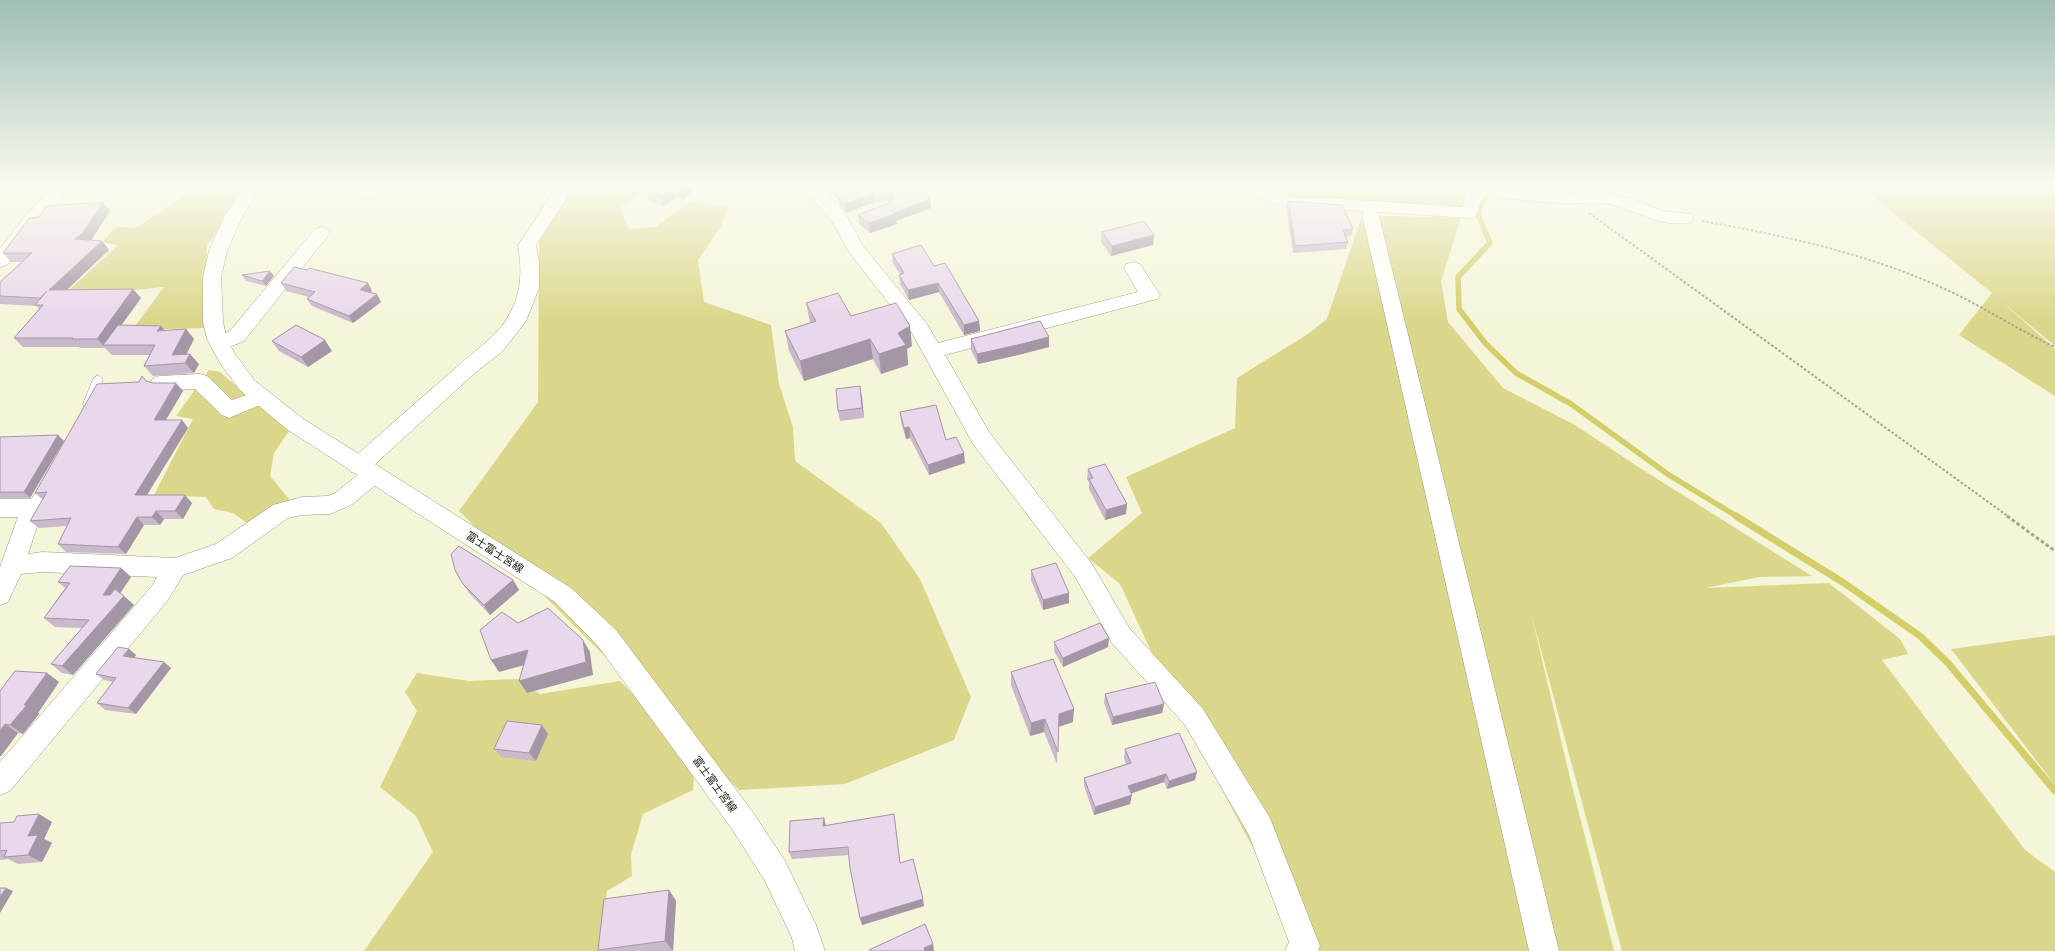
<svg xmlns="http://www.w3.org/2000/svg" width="2055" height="951" viewBox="0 0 2055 951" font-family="Montserrat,'Noto Sans JP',sans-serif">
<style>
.green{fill:#dbd78a}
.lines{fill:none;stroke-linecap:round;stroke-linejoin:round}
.stream-far1{stroke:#d3ce69;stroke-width:5.5}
.stream{stroke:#d3ce69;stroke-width:7}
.service-casing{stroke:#9b9a82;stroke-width:1}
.minor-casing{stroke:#9b9a82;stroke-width:1}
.secondary-casing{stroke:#9b9a82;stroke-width:1}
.path-far1{stroke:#a5a590;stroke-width:2;stroke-dasharray:2.5 2;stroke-linecap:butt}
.path{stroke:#a5a590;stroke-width:3;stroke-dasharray:3.5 2.5;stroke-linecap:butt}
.service{fill:#fff;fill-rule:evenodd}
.minor{fill:#fff;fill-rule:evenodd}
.secondary{fill:#fff;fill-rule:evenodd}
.wall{fill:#c8b9cb}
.shaded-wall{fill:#a396a5}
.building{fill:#e9d7ec;stroke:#a396a5}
.labels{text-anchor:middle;stroke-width:3;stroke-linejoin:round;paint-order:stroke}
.street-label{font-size:11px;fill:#202016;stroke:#fff}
</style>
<rect width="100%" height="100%" fill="#f5f5da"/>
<g class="green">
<path d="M197 187H250L207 245 205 328 132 330 164 287 116 292 68 291 118 245 102 242 116 227 136 228Z"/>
<path d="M585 187H651L620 207 629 229 656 227 688 202 728 207 721 226 698 260 704 302 771 325 779 384 793 427 795 461 881 523 920 579 971 697 954 740 845 784 739 790 459 511 538 402 539 227 569 197Z"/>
<path d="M1262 187H1465L1463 191 1469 213 1287 201Z"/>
<path d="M1861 187H2055V346L2001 301 2055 349V396L1959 335 1992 293Z"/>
<path d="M1389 216 1461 218 1441 281 1448 322 1503 388 1575 425 1643 470 1812 576 1760 577 1705 588 1829 583 1900 639 1908 654 1882 660 2025 850 2055 872V951H1622L1531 613 1570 778 1614 951H1303L1305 946 1168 688 1120 584 1088 558 1142 513 1126 477 1235 428 1237 378 1308 334 1327 319 1361 218Z"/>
<path d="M209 370 220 372 289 431 274 453 270 476 293 504 277 505 247 523 233 513 214 509 206 497 154 495 193 419 176 416Z"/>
<path d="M2055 635V785L1951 649Z"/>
<path d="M417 673 469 681 518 679 540 694 620 681 695 757 693 790 643 814 631 854 632 876 607 891 599 951H364L433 852 416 816 380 787 417 711 405 692Z"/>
</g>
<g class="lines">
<path class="stream-far1" d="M1488 189 1478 214 1490 243 1458 277 1459 309 1485 343 1516 373 1571 404 1669 475 1738 517"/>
<path class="stream" d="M1736 516 1844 583 1920 636 1948 663 2055 791"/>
<g class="service-casing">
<g id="service">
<path d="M98 375 103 379 93 404 92 407H84L83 404 93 379Z"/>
<path d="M47 479 51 480 53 483 51 486 36 511H28L26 508 28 505 43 480Z"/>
</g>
</g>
<g class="minor-casing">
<g id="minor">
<path d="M53 187H71L38 223 7 265 0 267V248L26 215Z"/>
<path d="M316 187H403C390 206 343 195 324 192L318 191Z"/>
<path d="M557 187H574L536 245 539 263V288L526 321 502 352 476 372 373 466 382 468 385 474 382 480 351 505 330 514 302 515 288 518 232 558 183 575 168 600 10 791 0 795V762L152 586 157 577 42 572 21 574 8 602 0 605V567L18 517H0V499H32L40 502 43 508 28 554 42 552 175 558 216 544 273 505 302 497 328 496 335 493 359 474 351 472 348 466 351 460C387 428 423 396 459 365 477 348 499 336 510 313 522 291 522 269 518 245Z"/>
<path d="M803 187H821L846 215 863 246 927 324 938 343 1138 292 1124 268 1126 264 1133 262 1140 264 1160 295 1157 299 945 355 989 432 1092 564 1130 629 1203 709 1270 818 1320 946 1318 951H1285L1289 942 1249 835 1185 725 1112 643 1076 578 973 444 912 333 849 252 832 221Z"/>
<path d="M1247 187H1268L1277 193 1296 198H1327L1462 207 1469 187H1506L1569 193 1599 191 1632 199 1662 211 1691 214 1694 218 1691 222C1666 228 1643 215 1620 207 1600 200 1589 204 1569 203 1540 203 1511 198 1483 196L1475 217 1469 218 1378 212 1559 951H1529L1362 214 1364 211C1335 209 1264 213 1247 187Z"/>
<path d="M321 227 327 229 330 233 327 237 244 341 220 351 213 349 210 344 213 339 230 331 315 229Z"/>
<path d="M200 374 207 376 232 400 260 390 267 392 270 397 267 402 229 418 222 415 195 389 160 390 153 388 150 383 153 378 160 376Z"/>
</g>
</g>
<g class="secondary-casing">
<path id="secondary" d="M244 187H261L242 217 227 251 221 277 223 322 227 339 235 354 254 380 302 418 571 588 616 630 752 811 785 861 816 925 825 951H795L792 938 765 881 732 829 598 646 555 602 288 430 240 390 220 363 207 339 203 322V277L209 251 224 217Z"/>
</g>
<g class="path-far1">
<path d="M1589 213 2009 517"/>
<path d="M1702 221C1786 236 1870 254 1947 290 1984 307 2018 330 2055 347"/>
</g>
<path class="path" d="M2007 516 2055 551"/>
<use href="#service" class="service"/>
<use href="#minor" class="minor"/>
<use href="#secondary" class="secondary"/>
</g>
<g class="wall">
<path d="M650 187H696L683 200 677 197 664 206 649 201 646 191Z"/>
<path d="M824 187H919L930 199 931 208 896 221 897 224 870 233 859 224 858 215 891 202V201L874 202 846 213 839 205 838 198Z"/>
<path d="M1288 201 1353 229 1351 236 1346 237 1348 242 1346 249 1293 253 1286 207Z"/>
<path d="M103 202 110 211 91 240 102 241 109 250 67 290 141 298 121 325 165 331 186 329 194 339 186 354 199 364 194 373 153 376 144 366 150 355H112L105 348H80L79 347H23L14 338 39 309 37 306 0 304V282L22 262H11L3 253 39 217Z"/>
<path d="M1102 232 1154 235 1153 245 1111 256 1101 242Z"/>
<path d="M892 254 934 266 979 321 980 331 964 335 939 292 909 300 900 284 899 275 900 274 893 264Z"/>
<path d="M307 270 368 283 372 291 370 292 381 302 353 323 312 306 307 299 309 297 286 291 281 283Z"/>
<path d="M270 271 274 276 266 286 246 281 242 275Z"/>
<path d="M806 303 851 316 912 346 907 349 908 365 881 374 873 359 804 381 789 351 785 331 810 323Z"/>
<path d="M1049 337V347L1022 354 978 364 971 350V339Z"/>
<path d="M272 341 332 351 308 367 279 351Z"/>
<path d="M147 382 183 391 166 420H182L188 428 147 495 192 503 183 519H164L160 525H144L126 554 66 552 58 544 67 526 39 528 30 521 43 500 35 493Z"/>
<path d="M862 397 864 418 840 421 838 411Z"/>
<path d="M900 412 946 440 965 463 929 475 910 438 906 439 901 422Z"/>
<path d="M0 437 64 441 30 498H0Z"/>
<path d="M1088 469 1127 504 1126 514 1105 520 1089 489V483L1087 479Z"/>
<path d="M121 568 131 577 120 593 134 605 73 675 62 673 51 664 82 628 55 627 44 618 65 588 58 582Z"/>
<path d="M1031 570 1069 593V603L1043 610 1031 580Z"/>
<path d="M513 580 519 590 490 615 469 593 463 584Z"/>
<path d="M1054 642 1108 647 1063 667 1054 651Z"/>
<path d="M129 649 136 655 134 658 171 668 136 714 105 710 97 703 113 682 104 680 96 674Z"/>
<path d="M1011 672 1073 722 1058 727 1057 764 1044 732 1030 736 1011 685Z"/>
<path d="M47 673 59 682 38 713 39 714 23 734 18 733 1 756H0V691Z"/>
<path d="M1105 694 1164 704 1162 713 1112 725 1104 703Z"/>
<path d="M542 725 548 734 536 761 501 757 494 749Z"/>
<path d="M1125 749 1195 780 1167 789 1164 782 1131 793 1130 804 1094 815 1084 786V778L1126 764 1124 758Z"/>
<path d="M894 814 895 822 900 863 924 906 862 925 860 918 849 855 792 859 789 852 826 826Z"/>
<path d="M52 822 44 839 52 843 42 862 18 864 8 859 0 860V823Z"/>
<path d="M669 890 676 901 673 951H599L598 950Z"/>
</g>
<g class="shaded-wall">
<path d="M674 187 677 197 664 206 661 196Z"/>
<path d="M683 187H696L683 200 680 190Z"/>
<path d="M873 193 874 202 846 213 845 204Z"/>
<path d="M930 199 931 208 896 221 897 224 870 233 869 223 894 213Z"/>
<path d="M103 202 110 211 90 242 75 239Z"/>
<path d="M1154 235 1153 245 1111 256 1112 246Z"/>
<path d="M102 241 109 250 57 299 49 290Z"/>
<path d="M270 271 274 276 266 286 262 281Z"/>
<path d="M368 283 372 291 365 297 360 290Z"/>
<path d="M938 283 939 292 909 300 908 290Z"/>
<path d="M133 289 141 298 107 345H103L97 339Z"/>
<path d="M377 294 381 302 353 323 349 316Z"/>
<path d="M979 321 980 331 964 335V325Z"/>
<path d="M161 326 170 336 157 331Z"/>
<path d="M910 326 912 346 907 349 908 365 881 374 879 354 898 333Z"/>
<path d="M186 329 194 339 182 363 172 355Z"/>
<path d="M1049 337V347L1022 354 978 364 977 354Z"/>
<path d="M870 339 873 359 804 381 800 361Z"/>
<path d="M325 340 332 351 308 367 301 357Z"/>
<path d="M190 354 199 364 194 373 185 363Z"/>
<path d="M176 383 183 391 161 428 154 420Z"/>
<path d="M860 386 862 397 864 418 862 408Z"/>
<path d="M182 420 188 428 142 503 135 495Z"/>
<path d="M909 427 910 438 906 439 904 428Z"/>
<path d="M58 435 64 441 30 498 24 492Z"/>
<path d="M964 453 965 463 929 475 928 465Z"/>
<path d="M185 495 192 503 183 519 175 511Z"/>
<path d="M1127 504 1126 514 1105 520 1106 510Z"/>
<path d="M156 511 164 519 160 525 152 517Z"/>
<path d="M137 517 144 525 126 554 118 547Z"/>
<path d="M121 568 131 577 113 604 103 595Z"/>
<path d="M513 580 519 590 490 615 484 605Z"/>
<path d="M1069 593V603L1043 610V600Z"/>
<path d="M124 596 134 605 73 675 62 666Z"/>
<path d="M1109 638 1108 647 1063 667V658Z"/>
<path d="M583 640 590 652 593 675 527 693 519 681Z"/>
<path d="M129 649 136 655 131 662 123 656Z"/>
<path d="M528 650 536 662 499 672 491 660Z"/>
<path d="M164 662 171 668 136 714 128 708Z"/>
<path d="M47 673 59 682 38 713 39 714 23 734 10 725Z"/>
<path d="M1164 704 1162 713 1112 725 1113 717Z"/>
<path d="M1074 709 1073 722 1058 727 1059 714Z"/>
<path d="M1045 719 1044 732 1030 736 1031 723Z"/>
<path d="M5 724 18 733 1 756H0V731Z"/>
<path d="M542 725 548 734 536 761 529 753Z"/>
<path d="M1197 772 1195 780 1167 789 1169 781Z"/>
<path d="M1166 774 1164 782 1127 795 1128 786Z"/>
<path d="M1132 795 1130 804 1094 815 1095 807Z"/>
<path d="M39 814 52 822 44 839 52 843 42 862 28 855V836Z"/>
<path d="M824 818 826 826H823Z"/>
<path d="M6 888 13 891 0 913V897Z"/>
<path d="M669 890 676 901 673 951 665 941Z"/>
<path d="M923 899 924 906 862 925 860 918Z"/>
<path d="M933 944 934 951H925L924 948Z"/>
</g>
<g class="building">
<path d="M650 187H674L661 196 646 191Z"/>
<path d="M674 187H683L680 190Z"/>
<path d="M835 187H919L930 199 894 213 896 214 869 223 858 215 891 202 894 197 891 192 873 193 845 204 837 196 839 195 837 193 840 191Z"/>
<path d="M1288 201 1342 205 1353 229 1343 230 1348 242 1295 246Z"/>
<path d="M103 202 83 233 75 239 102 241 49 290 133 289 97 339H72L73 338H14L43 305H35L47 291 40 298 0 296V282L32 253H3L29 218 39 217 46 206Z"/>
<path d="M1144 221 1154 235 1112 246 1102 232Z"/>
<path d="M921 245 934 266 945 263 979 321 964 325 938 283 908 290 899 275 904 273 892 254Z"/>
<path d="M294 267 307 270 309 268 368 283 360 290 377 294 349 316 307 299 315 292 281 283Z"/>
<path d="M270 271 262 281 242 275Z"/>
<path d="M838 293 851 316 896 303 910 326 898 333 906 345 879 354 870 339 800 361 785 331 816 321 806 303Z"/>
<path d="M1040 321 1049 337 1022 344 977 354 971 339Z"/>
<path d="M118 325 161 326 157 331 186 329 172 355 190 354 185 363 144 366 155 345H103Z"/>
<path d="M296 325 325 340 301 357 272 341Z"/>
<path d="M142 376 146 381 153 383H176L154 420H182L135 495H185L175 511H156L152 517H137L118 547 58 544 71 518 30 521 47 492 35 493 97 384 139 382Z"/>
<path d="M860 386 862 408 838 411 836 389Z"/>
<path d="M936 405 946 440 956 437 964 453 928 465 909 427 904 428 900 412Z"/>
<path d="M58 435 24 492H0V437Z"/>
<path d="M1105 464 1127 504 1106 510 1089 479 1093 478 1088 469Z"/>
<path d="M459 546 513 580 484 605 463 584 455 570 451 554Z"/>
<path d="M1056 563 1069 593 1043 600 1031 570Z"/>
<path d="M70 566 121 568 103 595H110L115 589 124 596 62 666 51 664 89 620 44 618 70 583 58 582Z"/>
<path d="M548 608 583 640 586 662 519 681 528 650 491 660 480 630 502 612 518 623Z"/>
<path d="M1100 623 1109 638 1063 658 1054 642Z"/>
<path d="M118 647 129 649 123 656 164 662 128 708 97 703 116 678 96 674Z"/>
<path d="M1053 659 1074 709 1059 714 1058 752 1045 719 1031 723 1011 672Z"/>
<path d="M15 671 47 673 24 705H27L10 725 5 724 0 731V691Z"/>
<path d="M1155 682 1164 704 1113 717 1105 694Z"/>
<path d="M507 721 542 725 529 753 494 749Z"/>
<path d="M1179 733 1197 772 1169 781 1166 774 1128 786 1132 795 1095 807 1084 778 1131 763 1125 749Z"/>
<path d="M39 814 28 836 38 835 28 855 4 857 7 850 0 851V823L14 822 17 816Z"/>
<path d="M894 814 900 863 913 859 923 899 860 918 850 868 848 847 789 852 790 821 824 818 823 826Z"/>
<path d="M0 888H6L0 897Z"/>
<path d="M669 890 665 941 598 950 604 899Z"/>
<path d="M925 924 933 944 924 948 925 951H870L869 950Z"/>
</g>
<linearGradient id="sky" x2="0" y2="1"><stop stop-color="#9fbeb5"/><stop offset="0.58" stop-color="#fafaee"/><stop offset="1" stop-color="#fafaee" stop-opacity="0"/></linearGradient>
<rect width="2055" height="320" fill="url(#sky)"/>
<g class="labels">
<g class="street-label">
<text transform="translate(495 552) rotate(33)" y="4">富士富士宮線</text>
<text transform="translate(715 784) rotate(54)" y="4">富士富士宮線</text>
</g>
</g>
</svg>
